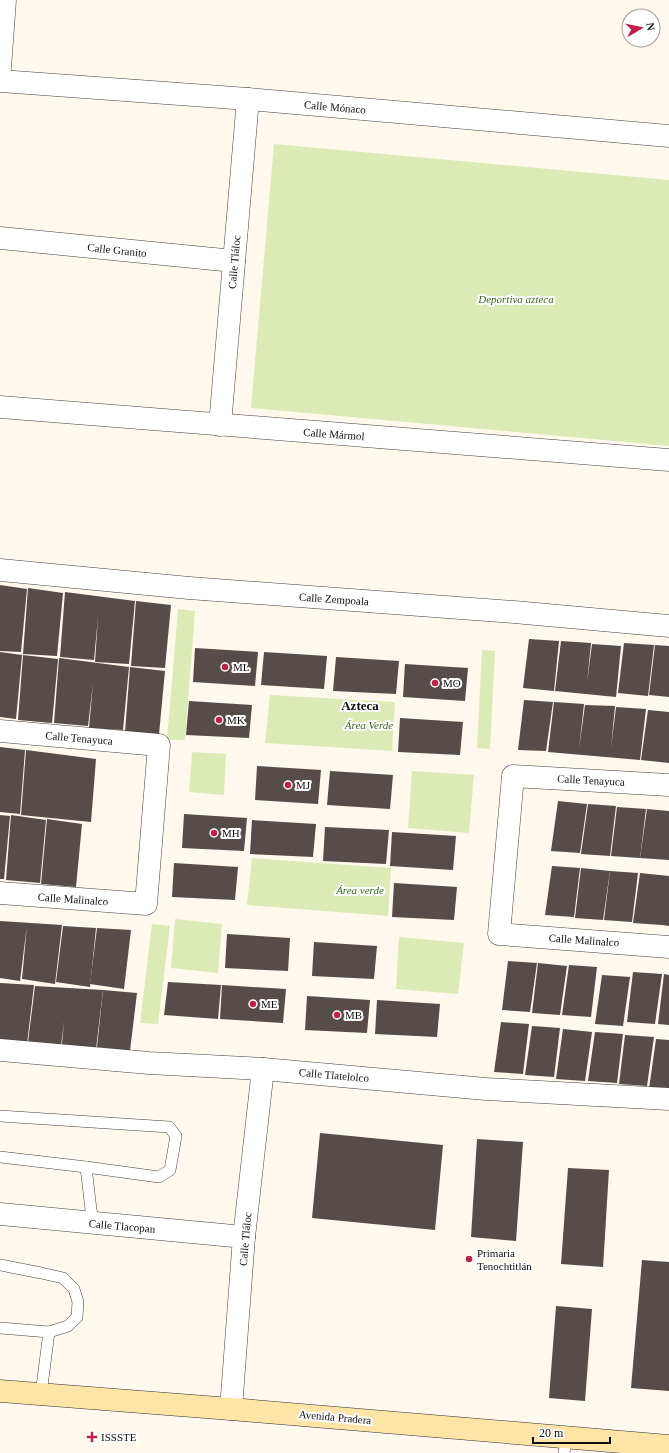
<svg xmlns="http://www.w3.org/2000/svg" width="669" height="1453" viewBox="0 0 669 1453" font-family="Georgia,serif">
<style>
.green{fill:#dcebb6}
.building{fill:#564c49}
.lines{fill:none;stroke-linecap:round;stroke-linejoin:round}
.lane-casing{stroke:#404040;stroke-width:12}
.street-casing{stroke:#404040;stroke-width:23}
.secondary-casing{stroke:#2f2f2f;stroke-width:23}
.lane{stroke:#fff;stroke-width:11}
.street{stroke:#fff;stroke-width:22}
.secondary{stroke:#ffe4a8;stroke-width:22}
.poi-dot{fill:#c22048;stroke:#fff;stroke-width:1.5}
.labels{text-anchor:middle;stroke-width:4;stroke-linejoin:round;paint-order:stroke}
.street-label{font-size:11px;fill:#0d0d0d;stroke:#fff}
.park-label{font-size:11px;font-style:italic;fill:#3a671b;stroke:#fff}
.poi-label{font-size:11px;fill:#0d0d0d;stroke:#fff;text-anchor:start}
.quarter-label{font-size:13px;font-weight:bold;fill:#0d0d0d;stroke:#fff}
</style>
<rect width="100%" height="100%" fill="#fff8ed"/>
<g class="green">
<path d="M274 144 669 180V446L251 408Z"/>
<path d="M178 609 195 611 185 740H167Z"/>
<path d="M482 650 495 651 490 749 477 748Z"/>
<path d="M270 695 395 702 392 751 265 743Z"/>
<path d="M192 752 226 754 224 795 189 792Z"/>
<path d="M412 771 474 775 469 833 408 828Z"/>
<path d="M252 858 391 868 388 916 247 905Z"/>
<path d="M175 919 222 924 218 973 171 968Z"/>
<path d="M152 924 170 926 158 1024 140 1023Z"/>
<path d="M399 937 464 943 458 994 396 989Z"/>
</g>
<g class="building">
<path d="M0 585 27 589 21 652 0 651Z"/>
<path d="M28 588 63 593 57 656 23 654Z"/>
<path d="M65 592 135 601 129 664 95 662 98 617 94 660 60 657Z"/>
<path d="M136 601 171 605 165 668 131 666Z"/>
<path d="M529 639 559 641 554 691 523 688Z"/>
<path d="M561 641 591 643 587 683 592 644 621 646 616 697 555 691Z"/>
<path d="M624 643 654 645 648 696 618 693Z"/>
<path d="M655 645 669 646V697L649 695Z"/>
<path d="M195 648 258 652 255 686 193 682Z"/>
<path d="M0 652 22 655 16 719 0 717Z"/>
<path d="M264 652 327 656 324 689 261 685Z"/>
<path d="M23 655 58 659 52 723 18 720Z"/>
<path d="M336 657 399 661 396 694 333 691Z"/>
<path d="M59 658 129 667 123 730 89 728 93 683 88 726 54 723Z"/>
<path d="M405 664 468 668 465 701 403 697Z"/>
<path d="M130 667 165 671 159 734 125 732Z"/>
<path d="M524 700 553 702 546 751 518 750Z"/>
<path d="M189 701 252 705 249 738 186 735Z"/>
<path d="M554 702 584 704 579 749 585 705 615 706 611 748 616 707 646 709 640 760 548 752Z"/>
<path d="M648 710 669 712V763L641 760Z"/>
<path d="M400 718 463 722 460 755 398 752Z"/>
<path d="M0 747 25 750 20 814 0 812Z"/>
<path d="M26 750 96 759 91 822 21 815Z"/>
<path d="M257 766 321 770 318 804 255 800Z"/>
<path d="M330 771 393 775 390 809 327 805Z"/>
<path d="M558 801 587 804 580 853 551 851Z"/>
<path d="M588 804 616 806 610 856 581 854Z"/>
<path d="M617 807 646 809 640 858 611 856Z"/>
<path d="M647 809 669 811V860L640 858Z"/>
<path d="M184 814 247 818 244 851 182 848Z"/>
<path d="M0 815 10 816 4 879H0Z"/>
<path d="M11 815 46 820 40 883 6 880Z"/>
<path d="M47 819 82 824 76 887 41 884Z"/>
<path d="M252 820 316 824 313 857 250 854Z"/>
<path d="M325 827 389 830 386 864 323 861Z"/>
<path d="M392 832 456 836 453 870 390 866Z"/>
<path d="M174 863 238 867 235 900 172 897Z"/>
<path d="M552 866 580 868 574 917 545 915Z"/>
<path d="M581 868 610 871 603 920 575 918Z"/>
<path d="M610 871 638 873 632 922 604 920Z"/>
<path d="M640 873 669 876V926L662 925 664 906 662 925 633 923Z"/>
<path d="M394 883 457 887 454 920 392 917Z"/>
<path d="M0 921 62 925 55 984 22 979 27 925 20 981 0 978Z"/>
<path d="M63 926 96 928 90 987 56 982Z"/>
<path d="M97 928 131 930 124 989 90 984Z"/>
<path d="M227 934 290 938 288 971 225 968Z"/>
<path d="M314 942 377 946 374 979 312 976Z"/>
<path d="M508 961 537 963 530 1012 502 1010Z"/>
<path d="M538 963 567 966 560 1015 532 1013Z"/>
<path d="M569 965 597 967 591 1017 562 1015Z"/>
<path d="M633 972 662 974 655 1024 627 1022Z"/>
<path d="M664 974 669 975V1025L658 1024Z"/>
<path d="M602 975 630 977 623 1026 595 1024Z"/>
<path d="M168 982 221 985 218 1019 164 1015Z"/>
<path d="M0 983 34 985 27 1044 0 1040Z"/>
<path d="M222 985 286 989 283 1023 220 1019Z"/>
<path d="M35 986 103 990 96 1049 62 1044 64 1021 61 1046 28 1042Z"/>
<path d="M103 990 137 993 130 1051 97 1047Z"/>
<path d="M307 996 370 1000 367 1033 305 1030Z"/>
<path d="M377 1000 440 1004 437 1037 375 1034Z"/>
<path d="M501 1022 529 1024 523 1074 494 1072Z"/>
<path d="M532 1026 560 1028 554 1077 525 1075Z"/>
<path d="M563 1029 592 1032 585 1081 556 1079Z"/>
<path d="M595 1032 623 1034 617 1083 588 1081Z"/>
<path d="M625 1035 654 1037 647 1086 619 1084Z"/>
<path d="M656 1039 669 1040V1090L649 1089Z"/>
<path d="M320 1133 443 1145 435 1230 312 1218Z"/>
<path d="M477 1139 523 1142 516 1241 471 1237Z"/>
<path d="M568 1168 609 1170 603 1267 561 1264Z"/>
<path d="M642 1260 669 1262V1391L631 1388Z"/>
<path d="M556 1306 592 1309 585 1401 549 1398Z"/>
</g>
<g class="lines">
<g class="lane-casing">
<g id="lane">
<path d="M0 1116 169 1127 176 1136 170 1170 159 1177 86 1167"/>
<path d="M0 1157 86 1167 91 1210 94 1223"/>
<path d="M0 1265 41 1273 63 1278 74 1289 78 1302 77 1317 68 1326 49 1332 41 1394"/>
<path d="M0 1328 49 1332"/>
<path d="M564 1453 567 1436"/>
</g>
</g>
<g class="street-casing">
<g id="street">
<path d="M0 68 5 0"/>
<path d="M0 81 248 99 669 136"/>
<path d="M0 238 234 261"/>
<path d="M0 407 669 460"/>
<path d="M220 425 248 99"/>
<path d="M0 570 189 588 514 612 669 626"/>
<path d="M0 731 159 745 146 904 0 893"/>
<path d="M669 785 513 776 499 934 669 947"/>
<path d="M0 1050 149 1063 263 1069 486 1089 669 1099"/>
<path d="M0 1214 244 1237"/>
<path d="M231 1409 244 1237 263 1069"/>
</g>
</g>
<g class="secondary-casing">
<path id="secondary" d="M0 1391 231 1409 669 1446"/>
</g>
<use href="#lane" class="lane"/>
<use href="#street" class="street"/>
<use href="#secondary" class="secondary"/>
</g>
<g class="poi-dot">
<circle cx="225" cy="667" r="4"/>
<circle cx="435" cy="683" r="4"/>
<circle cx="219" cy="720" r="4"/>
<circle cx="288" cy="785" r="4"/>
<circle cx="214" cy="833" r="4"/>
<circle cx="253" cy="1004" r="4"/>
<circle cx="337" cy="1015" r="4"/>
<circle cx="469" cy="1259" r="4"/>
<path d="M90 1431h4v4h4v4h-4v4h-4v-4h-4v-4h4z"/>
</g>
<g class="labels">
<g class="street-label">
<text transform="translate(335 107) rotate(5)" y="4">Calle Mónaco</text>
<text transform="translate(117 250) rotate(6)" y="4">Calle Granito</text>
<text transform="translate(234 262) rotate(-85)" y="4">Calle Tláloc</text>
<text transform="translate(334 434) rotate(4)" y="4">Calle Mármol</text>
<text transform="translate(334 599) rotate(4)" y="4">Calle Zempoala</text>
<text transform="translate(79 738) rotate(5)" y="4">Calle Tenayuca</text>
<text transform="translate(591 780) rotate(3)" y="4">Calle Tenayuca</text>
<text transform="translate(73 899) rotate(4)" y="4">Calle Malinalco</text>
<text transform="translate(584 940) rotate(4)" y="4">Calle Malinalco</text>
<text transform="translate(334 1075) rotate(5)" y="4">Calle Tlatelolco</text>
<text transform="translate(122 1226) rotate(5)" y="4">Calle Tlacopan</text>
<text transform="translate(245 1239) rotate(-85)" y="4">Calle Tláloc</text>
<text transform="translate(335 1417) rotate(5)" y="4">Avenida Pradera</text>
</g>
<g class="park-label">
<text x="516" y="303">Deportiva azteca</text>
<text x="369" y="729">Área Verde</text>
<text x="360" y="894">Área verde</text>
</g>
<g class="poi-label">
<text x="233" y="671">ML</text>
<text x="443" y="687">MO</text>
<text x="227" y="724">MK</text>
<text x="296" y="789">MJ</text>
<text x="222" y="837">MH</text>
<text x="261" y="1008">ME</text>
<text x="345" y="1019">MB</text>
<text x="477" y="1257">Primaria<tspan x="477" dy="13">Tenochtitlán</tspan></text>
<text x="101" y="1441">ISSSTE</text>
</g>
<g class="quarter-label">
<text x="360" y="710">Azteca</text>
</g>
</g>
<g transform="translate(641 28) rotate(81)"><circle r="19" fill="#ffffff" stroke="#9e9e9e"/>
<path d="M0-3L7 15L0 10L-7 15Z" fill="#c22048"/>
<text y="-6" font-size="11" font-weight="bold" text-anchor="middle" fill="#0d0d0d">N</text>
</g>
<path d="M533 1437v6h77v-6" fill="none" stroke="#0d0d0d" stroke-width="2"/>
<text x="539" y="1437" font-size="12" fill="#0d0d0d" stroke="#ffffff" stroke-width="3" paint-order="stroke">20 m</text>
</svg>
